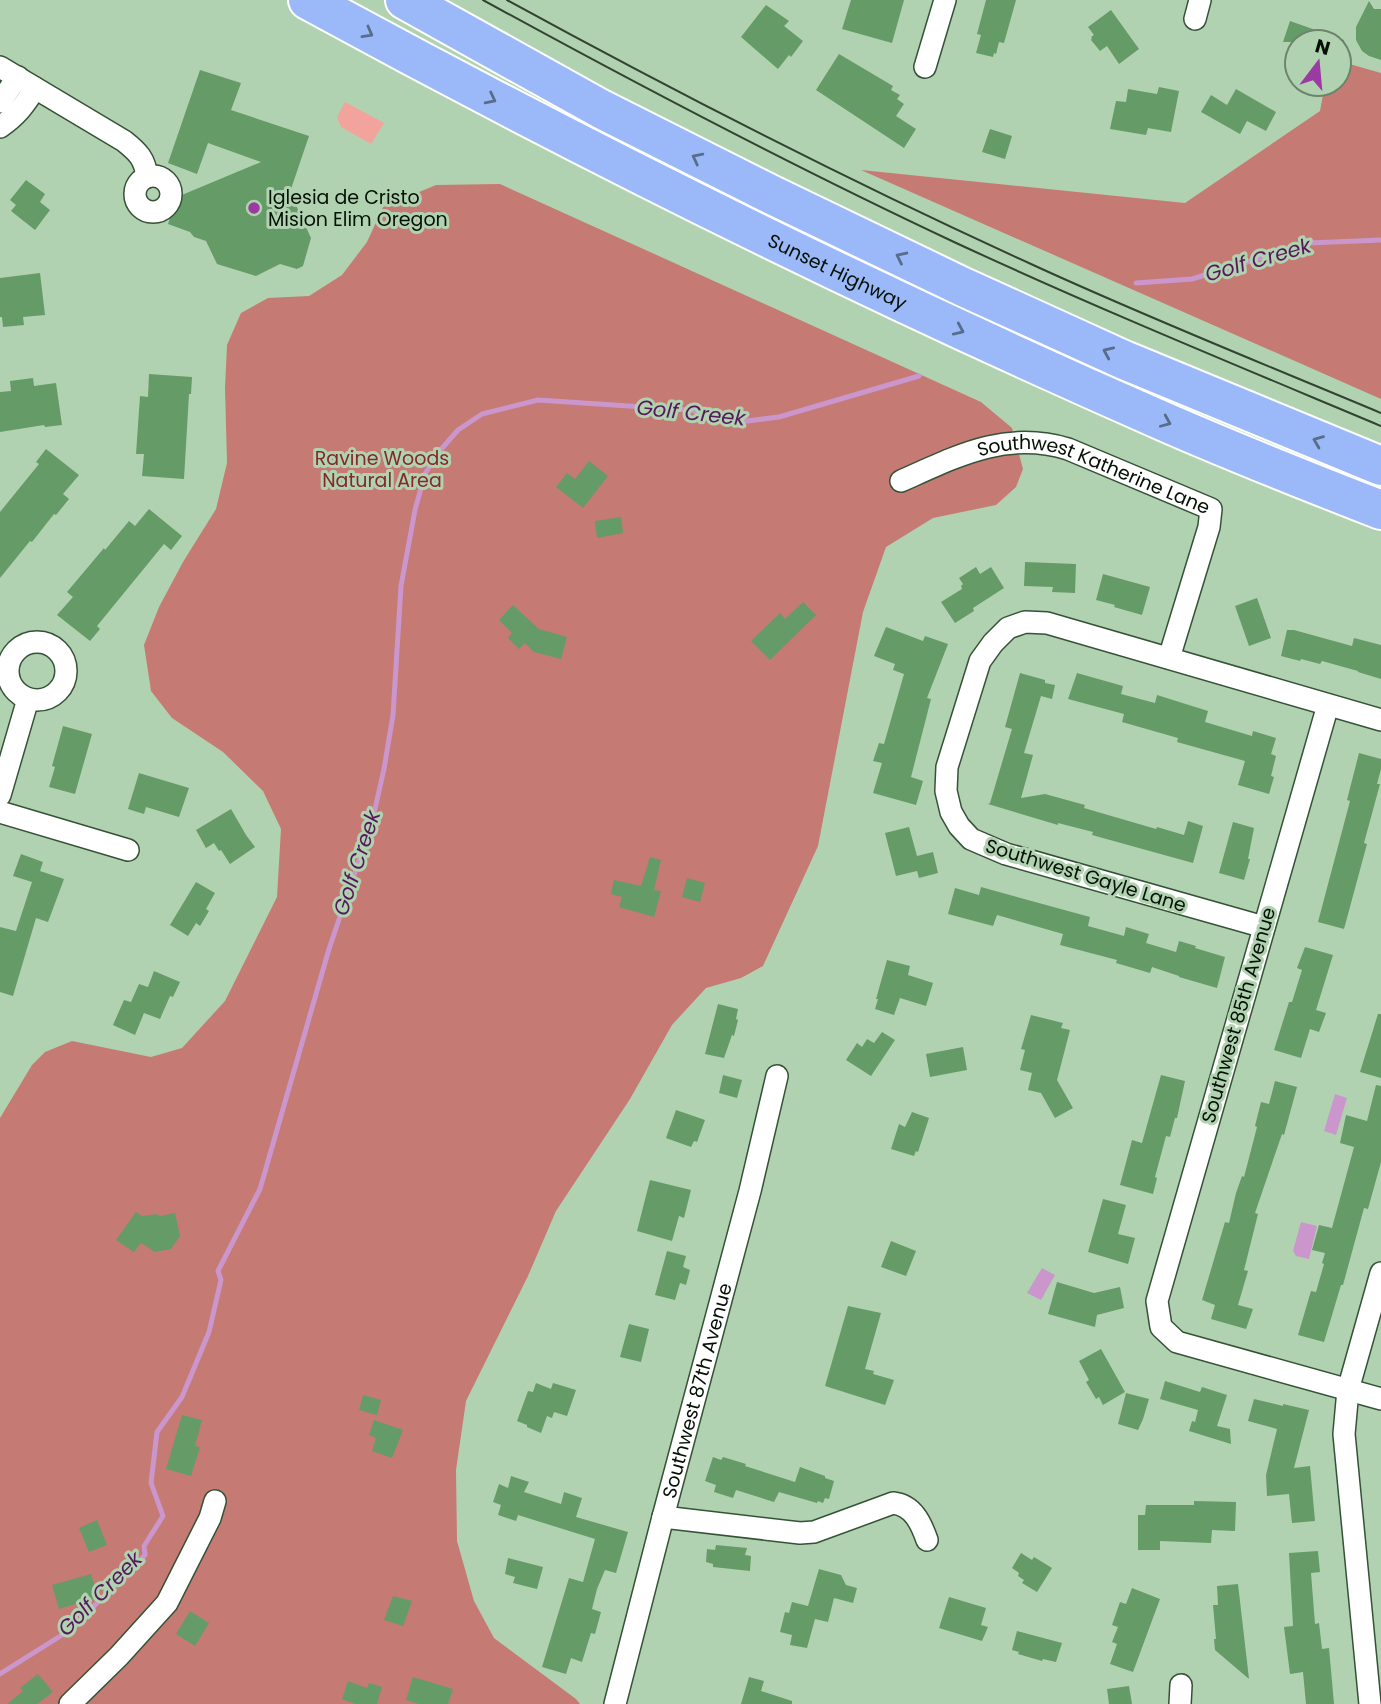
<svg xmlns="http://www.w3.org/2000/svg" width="1381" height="1704" viewBox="0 0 1381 1704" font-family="Poppins,sans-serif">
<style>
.green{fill:#f1a39c}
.forest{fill:#c67a74}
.water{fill:#ca96cc}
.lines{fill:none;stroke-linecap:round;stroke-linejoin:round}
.stream{stroke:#ca96cc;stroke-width:5}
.building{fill:#659b67}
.minor-casing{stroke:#355236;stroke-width:24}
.motorway-casing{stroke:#fff;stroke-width:42}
.minor{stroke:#fff;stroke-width:21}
.motorway{stroke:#9bb9f9;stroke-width:38}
.tram{stroke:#334333;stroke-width:2}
.oneway{stroke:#586d8b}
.poi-dot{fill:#9b3aa2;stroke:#b1d2b1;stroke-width:2.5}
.labels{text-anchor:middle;stroke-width:6;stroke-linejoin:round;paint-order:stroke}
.poi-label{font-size:19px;fill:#051005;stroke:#b1d2b1;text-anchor:start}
.street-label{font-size:19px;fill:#051005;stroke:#b1d2b1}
.park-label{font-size:19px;fill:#842927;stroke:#b1d2b1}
.water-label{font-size:21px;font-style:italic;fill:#57185b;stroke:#b1d2b1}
</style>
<rect width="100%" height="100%" fill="#b1d2b1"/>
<path class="green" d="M345 102 384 123 371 144 341 127 337 117Z"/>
<g class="forest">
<path d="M1339 61 1381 73V399L861 170 1185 203 1320 111 1325 84H1339Z"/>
<path d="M500 184 981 402 1012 428 1023 469 1016 487 996 505 933 518 886 547 863 612 818 846 763 966 741 978 706 988 672 1025 630 1099 556 1211 528 1276 466 1401 456 1470 457 1541 474 1601 494 1638 576 1699 580 1704H0V1118L32 1065 45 1052 72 1041 151 1057 182 1048 225 1001 277 897 281 829 263 791 223 752 172 718 151 691 144 645 159 607 183 562 216 509 227 463 225 388 227 345 241 313 268 298 309 296 342 275 367 242 383 207 436 185Z"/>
</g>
<g class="water">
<path d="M1335 1094 1347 1098 1336 1135 1324 1131Z"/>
<path d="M1301 1222 1317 1226 1309 1259 1296 1256 1293 1251Z"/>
<path d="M1042 1268 1055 1275 1041 1300 1027 1293Z"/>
</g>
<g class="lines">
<g class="stream">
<path d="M1136 283 1192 279 1309 243 1381 240"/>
<path d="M0 1674 70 1630 145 1555 144 1546 163 1516 151 1483 157 1432 182 1397 209 1332 221 1280 218 1271 260 1189 329 949 372 822 384 769 393 715 401 586 415 510 425 474 437 454 458 430 482 414 538 400 689 410 739 422 779 417 919 376"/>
</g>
</g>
<g class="building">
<path d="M851 0H904L892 43 842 29Z"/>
<path d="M986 0H1016L1004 43 999 42 996 54 994 53 993 57 976 53 981 35 977 34Z"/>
<path d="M1369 1 1374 9H1381V60L1369 56 1362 51 1356 40V27Z"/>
<path d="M766 5 789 21 784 26 803 41 791 57 789 55 778 69 741 37Z"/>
<path d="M1111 10 1139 49 1119 64 1107 46 1100 51 1091 40 1092 38 1091 37 1094 35 1088 27Z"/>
<path d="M1290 21 1344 40V42H1283Z"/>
<path d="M839 54 893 86 891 90 900 95 897 99 904 104 896 116 916 129 904 148 816 90Z"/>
<path d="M200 70 241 83 231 110 309 136 290 192 311 238 303 266 297 269 280 264 256 276 217 264 206 241 194 237 190 232 168 224 177 197 261 162 208 143 197 174 168 163Z"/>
<path d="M1159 87 1179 91 1171 132 1148 128 1146 135 1110 129 1116 101 1126 102 1128 89 1157 94Z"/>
<path d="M1236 89 1276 112 1266 131 1247 121 1240 134 1201 112 1211 95 1227 105Z"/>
<path d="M990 129 1012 136 1005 159 982 152Z"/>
<path d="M26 180 45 194 40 202 50 210 35 230 11 211 16 205 10 200Z"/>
<path d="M40 273 45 315 23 317 24 325 3 327 2 317H0V278Z"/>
<path d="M149 374 192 377 191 394H189L184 479 142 476 144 454H136L140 396 148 397Z"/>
<path d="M33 378 34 386 56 383 62 425 45 427 44 425 0 432V392L11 391 10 381Z"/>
<path d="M46 449 79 475 63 494 69 499 56 515 54 514 32 542 30 541 0 578V512L39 464 36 462Z"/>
<path d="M589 461 608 476 583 508 556 487 567 473 575 479Z"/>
<path d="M149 509 182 536 171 550 164 544 97 626 100 629 90 641 57 615 73 597 67 592 104 548 105 550 129 521 135 526Z"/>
<path d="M621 517 623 533 597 538 595 521Z"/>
<path d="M1025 562 1076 564 1075 593 1052 592 1053 587 1024 586Z"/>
<path d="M976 567 980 574 991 567 1004 588 973 608 974 611 955 623 941 602 962 589 961 586 963 584 959 578Z"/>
<path d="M1103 574 1150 587 1142 615 1114 607 1115 605 1096 600Z"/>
<path d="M1257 598 1271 638 1249 646 1235 606Z"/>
<path d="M803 602 816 615 770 660 751 641 780 613 785 619Z"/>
<path d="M513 605 539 629 567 637 561 659 534 652 525 643 519 649 508 638 512 633 499 620Z"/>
<path d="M886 627 923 641 925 636 948 644 927 698 931 699 911 777 923 781 916 805 873 793 882 763 873 761 879 743 884 744 904 674 893 670 895 664 874 656Z"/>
<path d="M1287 630H1294L1352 646 1354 638 1381 645V679L1358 672V671L1322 661 1320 664 1301 659 1300 661 1281 656Z"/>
<path d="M1020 673 1045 680V683L1055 685 1052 699 1041 696 1024 753 1033 755 1021 798 1045 794 1085 805 1084 808 1156 829 1157 827 1184 835 1188 821 1203 826 1193 863 1092 835 1093 832 1058 823V825L988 804 990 803 1012 729 1005 727Z"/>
<path d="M1077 673 1123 686 1121 694 1155 703 1157 695 1208 711 1205 722 1252 736 1253 731 1276 738 1271 754 1276 756 1271 776 1274 777 1269 794 1238 785 1245 761 1177 742 1178 738 1122 722 1124 714 1068 699Z"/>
<path d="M63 726 92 734 75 794 49 787 55 767 52 766Z"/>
<path d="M1359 753 1381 759V769L1377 784H1380L1364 843 1367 844 1344 929 1318 922 1350 801 1347 800Z"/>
<path d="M139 773 189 788 179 817 146 807 144 814 128 809Z"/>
<path d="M231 809 246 835 255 847 230 864 221 850 219 851 214 843 206 848 196 830Z"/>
<path d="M1233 822 1254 828 1248 859H1250L1244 880 1219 873Z"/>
<path d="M909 827 917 856 933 852 938 873 919 878 917 871 896 876 885 833Z"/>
<path d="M21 854 43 862 40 871 64 879 48 922 36 918 13 996 0 992V927L16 931 32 882 13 876Z"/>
<path d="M650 857 661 860 654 890 661 891 654 917 619 907 622 897 611 894 614 880 641 886Z"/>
<path d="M687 878 705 883 700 902 682 897Z"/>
<path d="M196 882 215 893 206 909 209 911 200 926 196 923 188 936 170 925Z"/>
<path d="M981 887 1090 917 1088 926 1124 936 1126 927 1149 934 1146 943 1176 952 1179 941 1196 946 1195 948 1225 957 1217 988 1179 977V976L1152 967 1150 973 1116 963 1117 960 1060 945 1063 934 997 915 993 926 948 914 955 888 979 895Z"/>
<path d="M1305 947 1333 955 1316 1010 1326 1013 1319 1032 1310 1029 1301 1058 1274 1050 1289 1002H1292L1302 970 1297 968Z"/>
<path d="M887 960 910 966 908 975 933 983 926 1006 900 998 894 1015 875 1009 878 999H876Z"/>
<path d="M154 971 180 982 173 997 170 996 160 1019 144 1013 135 1035 113 1025 124 1000 131 1002 139 984 148 987Z"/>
<path d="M718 1004 738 1009 736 1019 738 1020 734 1036 732 1035 724 1058 705 1054Z"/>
<path d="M1378 1014H1381V1078L1360 1072Z"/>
<path d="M1031 1015 1063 1023 1061 1028 1070 1030 1057 1080 1073 1108 1055 1118 1041 1093 1028 1090 1032 1073 1020 1070 1025 1050 1021 1049Z"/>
<path d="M882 1032 895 1040 871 1076 846 1060 857 1043 862 1047 867 1039 874 1043Z"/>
<path d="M963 1047 967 1070 930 1077 926 1054Z"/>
<path d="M723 1075 742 1080 737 1098 719 1093Z"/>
<path d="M1161 1075 1185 1081 1177 1118H1175L1170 1137 1166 1136 1155 1177 1157 1178 1153 1194 1120 1185 1132 1140 1142 1143Z"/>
<path d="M1275 1081 1297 1087 1284 1135 1282 1134 1255 1213 1258 1214 1244 1270 1248 1271 1238 1305 1253 1309 1246 1329 1211 1319 1215 1305 1202 1300 1225 1222 1229 1223 1236 1193 1242 1176 1244 1177 1257 1127 1255 1126 1261 1102 1269 1104Z"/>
<path d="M1376 1085 1381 1086V1162L1368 1209 1364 1208 1343 1285H1341L1324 1342 1298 1335 1311 1291 1316 1292 1324 1264 1322 1263 1325 1253 1312 1250 1319 1225 1332 1228 1354 1147 1340 1143 1346 1115 1367 1121Z"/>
<path d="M676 1110 705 1120 697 1142 694 1141 691 1147 666 1138Z"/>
<path d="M912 1112 929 1118 918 1152 916 1151 914 1156 891 1149 899 1124 905 1127Z"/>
<path d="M650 1180 691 1190 684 1218 679 1216 672 1241 637 1231Z"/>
<path d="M1103 1199 1126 1205 1118 1234 1135 1238 1128 1264 1088 1252Z"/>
<path d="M136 1212 142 1216 157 1214 160 1216 175 1213 180 1236 171 1249 155 1252 141 1243 134 1252 116 1240Z"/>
<path d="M891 1241 916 1251 906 1276 881 1267Z"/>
<path d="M667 1251 686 1256 683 1267 690 1270 686 1285 680 1283 675 1300 655 1295Z"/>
<path d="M1057 1282 1094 1293 1120 1287 1124 1308 1097 1315 1095 1327 1048 1314Z"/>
<path d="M848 1306 881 1313 865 1369 874 1371 873 1374 894 1380 885 1405 825 1386Z"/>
<path d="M629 1324 649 1329 641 1362 620 1357Z"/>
<path d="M1101 1349 1125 1392 1103 1405 1099 1397 1096 1399 1086 1382 1089 1380 1079 1361Z"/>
<path d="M1165 1381 1200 1392 1202 1387 1227 1395 1217 1426 1230 1429 1231 1444 1189 1431 1192 1421 1195 1422 1198 1410 1160 1399Z"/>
<path d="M536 1383 551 1389 553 1383 576 1390 567 1416 554 1412 552 1418 547 1416 541 1433 527 1427V1425L517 1421 528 1391 533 1392Z"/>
<path d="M1126 1393 1149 1399 1143 1419 1138 1430 1118 1424Z"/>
<path d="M363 1395 381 1400 377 1415 359 1410Z"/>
<path d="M1254 1399 1283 1406V1404L1309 1410 1294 1468 1310 1466 1315 1521 1292 1523 1289 1494 1267 1496 1266 1475 1277 1429 1248 1421Z"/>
<path d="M182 1415 202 1420 195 1446 200 1447 191 1476 166 1469Z"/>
<path d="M374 1420 403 1430 392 1458 372 1451 376 1438 369 1435Z"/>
<path d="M713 1457 721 1460 723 1457 746 1464 745 1466 795 1482 800 1467 825 1476V1478L834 1481 829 1499 825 1498 823 1503 818 1501 817 1503 779 1492 774 1502 736 1490 733 1498 714 1492 716 1485 705 1481Z"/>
<path d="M511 1476 529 1482 524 1492 561 1504 564 1492 582 1498 576 1517 628 1532 616 1573 605 1570 597 1589 592 1609 601 1612 595 1634 591 1633 582 1662 571 1658 566 1674 542 1667 569 1578 583 1582 595 1539 518 1515 516 1521 498 1515 501 1505 493 1502 499 1484 508 1488Z"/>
<path d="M1194 1501 1236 1502 1235 1531 1212 1530 1211 1543 1160 1541V1550H1138V1515H1145L1146 1505H1194Z"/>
<path d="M97 1520 107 1545 89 1552 79 1528Z"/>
<path d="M716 1545 747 1548 745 1555 751 1556 750 1571 713 1567V1564L706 1562 707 1549 715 1550Z"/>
<path d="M1318 1551 1320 1572 1311 1573 1315 1624 1319 1623 1322 1649 1329 1648 1334 1704H1306L1303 1672 1290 1674 1284 1627 1293 1626 1289 1553Z"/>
<path d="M1021 1553 1032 1560 1034 1557 1052 1568 1037 1592 1022 1583 1024 1580 1018 1576 1019 1573 1012 1568Z"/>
<path d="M508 1558 543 1567 537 1589 513 1583 515 1577 505 1574Z"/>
<path d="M819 1569 841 1575 846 1585 857 1588 853 1603 834 1598 828 1622 815 1619 807 1648 790 1645 792 1635 780 1632 785 1612 789 1613 792 1602 808 1606Z"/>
<path d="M91 1574 98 1597 59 1609 52 1585Z"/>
<path d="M1238 1584 1249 1679 1215 1650 1214 1639H1216L1213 1605H1218L1217 1586Z"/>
<path d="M1132 1588 1160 1599 1133 1672 1110 1664 1117 1644 1112 1642 1118 1627 1112 1625 1120 1602 1126 1604Z"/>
<path d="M393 1596 412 1601 403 1626 384 1620Z"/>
<path d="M949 1597 986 1608 981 1625 988 1627 982 1641 939 1628Z"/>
<path d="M190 1611 209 1623 195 1646 176 1634Z"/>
<path d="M1017 1631 1062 1643 1056 1662 1043 1659 1042 1661 1018 1654 1019 1652 1012 1650Z"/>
<path d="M38 1674 53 1692 37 1704H7L23 1691 20 1688Z"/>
<path d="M413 1677 453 1689 448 1704H419L406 1700Z"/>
<path d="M749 1677 764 1681 761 1691 792 1701V1704H741Z"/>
<path d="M348 1681 367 1688 369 1683 382 1687 377 1704H355L342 1699Z"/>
<path d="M1129 1686 1132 1704H1109L1107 1689Z"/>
</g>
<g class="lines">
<g class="minor-casing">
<g id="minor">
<path d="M1195 19 1200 0"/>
<path d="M0 67 124 141C138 152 145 159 147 177"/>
<path d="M925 67 945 0"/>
<path d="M0 102 18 77"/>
<path d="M0 127C16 116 25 105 35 88"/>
<circle cx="153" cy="194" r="18"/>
<path id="s1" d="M901 481C957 456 1006 430 1068 449L1211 509 1209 527 1169 658"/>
<circle cx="37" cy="671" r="29"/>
<path d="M1328 705 1157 1301 1161 1327 1177 1342 1381 1399"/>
<path d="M0 795 28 699"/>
<path d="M0 812 128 850"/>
<path d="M1264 927 1006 854 971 839 959 826 951 812 946 791 947 767 980 661 993 643 1008 628 1025 622 1047 623 1381 720"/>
<path d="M663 1517 800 1533 814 1532 893 1503C913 1505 921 1523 927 1540"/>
<path d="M70 1704 119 1656 167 1603 210 1518 215 1501"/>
<path id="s2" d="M615 1704 663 1517 750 1191 777 1076"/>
<path d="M1180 1704 1181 1685"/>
<path d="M1370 1704 1344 1434 1348 1390 1381 1273"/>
</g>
</g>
<g class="motorway-casing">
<g id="motorway">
<path id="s3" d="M308 0C588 153 873 294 1165 422 1236 453 1309 482 1381 510"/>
<path d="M405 0 601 109 772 195 961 286 1124 360 1381 466"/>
</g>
</g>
<use href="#minor" class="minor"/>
<use href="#motorway" class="motorway"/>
<g class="tram">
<path d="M483 0C638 85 794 167 954 242 1094 307 1238 366 1381 426"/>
<path d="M507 0C679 94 853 183 1031 264 1146 317 1264 364 1381 413"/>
</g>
</g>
<defs><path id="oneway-chevron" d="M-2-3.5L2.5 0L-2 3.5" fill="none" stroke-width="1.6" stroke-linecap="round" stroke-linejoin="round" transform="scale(1.75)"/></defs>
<g class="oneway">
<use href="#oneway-chevron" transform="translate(368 33) rotate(29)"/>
<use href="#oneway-chevron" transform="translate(491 99) rotate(27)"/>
<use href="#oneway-chevron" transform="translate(697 158) rotate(-153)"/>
<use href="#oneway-chevron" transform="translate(901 257) rotate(-154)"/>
<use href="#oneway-chevron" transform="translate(959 330) rotate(24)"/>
<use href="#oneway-chevron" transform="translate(1108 352) rotate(-156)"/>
<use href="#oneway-chevron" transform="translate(1166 422) rotate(23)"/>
<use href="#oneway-chevron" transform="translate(1318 441) rotate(-158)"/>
</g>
<circle class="poi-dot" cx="254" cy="208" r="7"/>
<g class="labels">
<g class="poi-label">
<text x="268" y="204">Iglesia de Cristo<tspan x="268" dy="22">Mision Elim Oregon</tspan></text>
</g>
<g class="street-label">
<text dy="7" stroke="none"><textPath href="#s3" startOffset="595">Sunset Highway</textPath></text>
<text dy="7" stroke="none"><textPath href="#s1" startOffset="205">Southwest Katherine Lane</textPath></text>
<text transform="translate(1086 875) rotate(17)" y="7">Southwest Gayle Lane</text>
<text transform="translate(1238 1015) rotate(-74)" y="7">Southwest 85th Avenue</text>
<text dy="7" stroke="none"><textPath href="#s2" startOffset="324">Southwest 87th Avenue</textPath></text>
</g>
<g class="park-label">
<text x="382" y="465">Ravine Woods<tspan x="382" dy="22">Natural Area</tspan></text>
</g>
<g class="water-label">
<text transform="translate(1258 260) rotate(-16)" y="7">Golf Creek</text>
<text transform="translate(691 413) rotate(6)" y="7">Golf Creek</text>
<text transform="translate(357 863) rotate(-72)" y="7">Golf Creek</text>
<text transform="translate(100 1594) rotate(-45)" y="7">Golf Creek</text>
</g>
</g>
<g transform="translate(1318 63) rotate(16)"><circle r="33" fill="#b1d2b1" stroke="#6c846c" stroke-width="2"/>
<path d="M0-5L12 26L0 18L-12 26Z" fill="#9b3aa2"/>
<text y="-10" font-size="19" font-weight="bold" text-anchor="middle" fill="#051005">N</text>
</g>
</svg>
